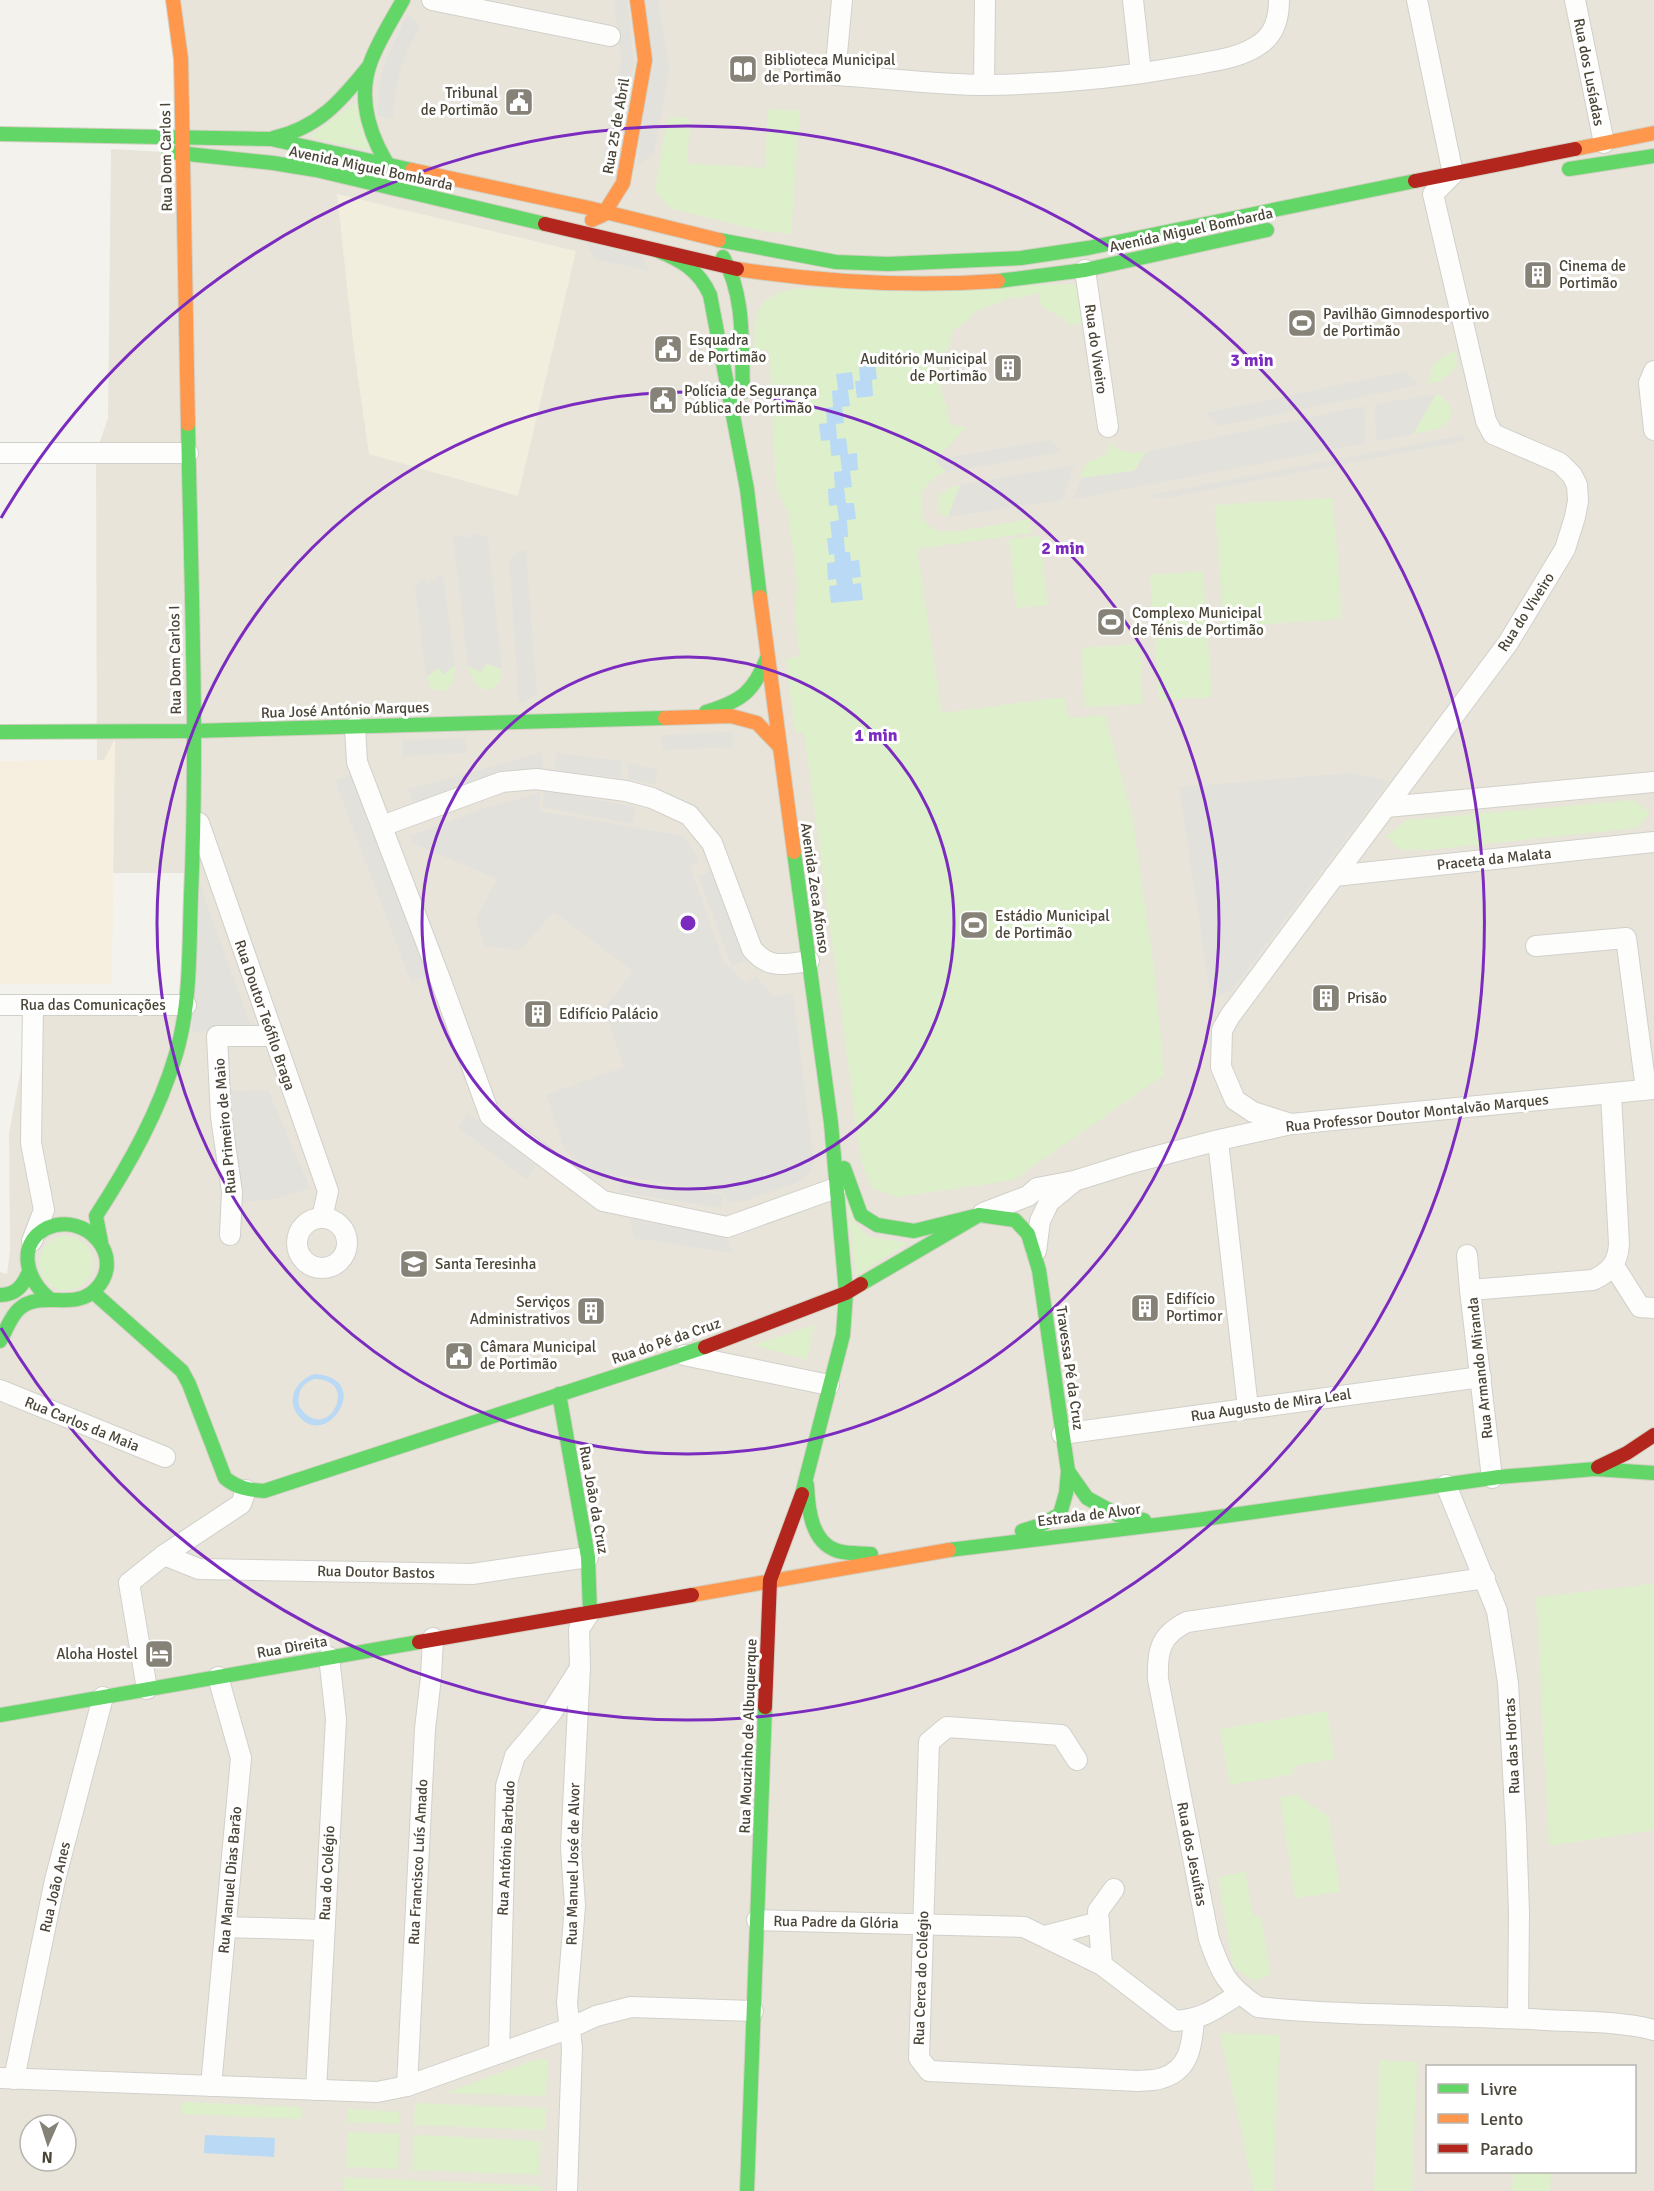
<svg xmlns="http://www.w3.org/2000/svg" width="1654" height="2191" viewBox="0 0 1654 2191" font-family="Signika,sans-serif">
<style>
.residential{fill:#e8e4da;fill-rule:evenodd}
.commercial{fill:#f6efdf}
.education{fill:#f1eede}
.green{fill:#def0cb}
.parking{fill:#e2e1dc}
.water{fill:#bad9f4;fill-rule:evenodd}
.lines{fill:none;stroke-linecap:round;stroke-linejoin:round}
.street-casing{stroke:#d1d0ca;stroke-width:22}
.fast-casing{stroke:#d3d0c3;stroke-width:16}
.slow-casing{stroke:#d3d0c3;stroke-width:16}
.jam-casing{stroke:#d3d0c3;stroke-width:16}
.street{stroke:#fdfdfc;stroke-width:20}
.fast{stroke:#63d668;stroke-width:14}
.slow{stroke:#ff974d;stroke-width:14}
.jam{stroke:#b3261e;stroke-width:14}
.ring{fill:none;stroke:#7b2cbf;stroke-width:3}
.labels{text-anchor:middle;stroke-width:6;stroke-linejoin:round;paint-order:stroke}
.poi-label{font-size:15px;fill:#4b4537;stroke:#fff;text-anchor:start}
.street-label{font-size:15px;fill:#4b4537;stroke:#fff}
.centre{fill:#7b2cbf;stroke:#fff;stroke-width:3}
.ring-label{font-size:18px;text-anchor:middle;font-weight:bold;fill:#7b2cbf;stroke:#fff;stroke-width:6;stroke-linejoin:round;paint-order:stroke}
</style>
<rect width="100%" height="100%" fill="#f3f2ed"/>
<path class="residential" d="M173 0H1654V2191H0V1272L7 1274 10 1251 9 1133 33 1005H185L191 873H101L97 782 96 453 108 418 111 149 183 153ZM1428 2066H1634V2172H1428ZM30 2125H66V2161H30Z"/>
<path class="commercial" d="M115 739 112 984H0V761L104 760Z"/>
<path class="education" d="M337 194 576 251 518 496 369 454 354 350Z"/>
<g class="green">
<path d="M356 102 370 150 309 137Z"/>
<path d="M768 109 800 111 791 234 763 231 672 209 661 198 655 189 667 122 671 117 690 118 687 163 765 168Z"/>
<path d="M1076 284 1080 290 1085 324 1066 325 1065 319 1042 307 1038 293 1022 297 1008 298 994 305 977 310 965 323 953 330 950 345 941 359 943 376 941 392 947 406 950 424 967 427 935 460 947 471C933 477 923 484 921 500 920 513 924 526 937 531 949 535 1012 522 1029 519L1031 533 917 549 942 713 1064 697 1069 718 1105 715 1132 815 1155 975 1164 1075 1014 1180 898 1197 872 1188 861 1161 804 732 795 733 786 659 800 656 795 618 797 584 788 512 776 486 769 350H753C754 317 754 299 791 289Z"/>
<path d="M1456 351 1457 366C1448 377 1442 381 1428 384 1432 363 1435 359 1456 351Z"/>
<path d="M1436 394C1444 397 1450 402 1451 411 1453 429 1426 431 1413 434Z"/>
<path d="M1110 443H1112C1119 454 1134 453 1146 452L1134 471 1080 478 1086 463 1107 454Z"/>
<path d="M960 485 948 517 942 515C932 498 943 488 960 485Z"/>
<path d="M1333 498 1342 619 1223 627 1215 505Z"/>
<path d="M1040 536 1048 605 1016 608 1009 539Z"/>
<path d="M1203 571 1212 697 1159 700 1150 575Z"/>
<path d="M1140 644 1143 704 1085 707 1081 648Z"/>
<path d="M486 664 502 669 500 681 494 688 485 690 477 686 467 666 481 672Z"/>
<path d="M455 665C455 682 452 697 431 688L427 677 438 667 443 674Z"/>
<path d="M1633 800 1650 813 1637 828 1427 850 1399 849 1386 836 1407 820Z"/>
<path d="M846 1196 855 1224 869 1237 908 1243 856 1276Z"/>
<circle cx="66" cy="1263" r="27"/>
<path d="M814 1325 807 1360 753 1345Z"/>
<path d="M1654 1584V1830L1549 1846 1536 1597Z"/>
<path d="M1327 1711 1335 1759 1293 1766 1294 1774 1230 1785 1220 1729Z"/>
<path d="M1296 1795 1329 1817 1340 1892 1295 1898 1280 1797Z"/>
<path d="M1245 1871 1253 1916H1261L1271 1975 1254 1981 1233 1967 1218 1878Z"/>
<path d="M1220 2033 1280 2035 1273 2191H1254Z"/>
<path d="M548 2059 546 2096 445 2093 534 2060Z"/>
<path d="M1379 2060 1417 2062 1412 2191H1374Z"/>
<path d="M182 2102 302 2107 301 2119 181 2114Z"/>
<path d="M415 2103 546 2108 545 2130 414 2125Z"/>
<path d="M348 2109 399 2112 398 2124 348 2122Z"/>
<path d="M348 2132 399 2134 398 2169 346 2167Z"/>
<path d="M414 2135 541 2141 539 2175 412 2170Z"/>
<path d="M1513 2172H1551L1550 2191H1512Z"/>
<path d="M344 2177 542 2186V2191H344Z"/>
</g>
<g class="parking">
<path d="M614 0H627L634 63 614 168 604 156 621 60Z"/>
<path d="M644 0H658L669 68 654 154 638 164Z"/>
<path d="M408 13 420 26 409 47 399 74 394 99 393 119 377 115 380 80 386 59Z"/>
<path d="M586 243 641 255 650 271 594 259Z"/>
<path d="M1406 371 1418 385 1219 426 1206 413Z"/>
<path d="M1436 394 1414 433 1377 441 1374 416 1376 404Z"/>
<path d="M1364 406 1366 443 1073 499 1081 478 1134 471 1146 452Z"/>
<path d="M1464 435V441L1161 499 1149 495Z"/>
<path d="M1050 440 1061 452 947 472 934 460Z"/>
<path d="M1074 465 1062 500 948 517 960 485Z"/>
<path d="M472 532 488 538 502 669 486 663 481 672 468 666 453 535 470 539Z"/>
<path d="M526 549 537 695 519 704 509 560 520 551Z"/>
<path d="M443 574 455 665 444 674 438 668 426 677 415 586 425 578 426 584Z"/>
<path d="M732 732 733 747 662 750 661 735Z"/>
<path d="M466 738V753L402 756V740Z"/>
<path d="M542 752 543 768 413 803 408 790Z"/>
<path d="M557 753 622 761V778L554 770Z"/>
<path d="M628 763 657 769 656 784 628 779Z"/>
<path d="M1350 773 1389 781 1232 990 1211 1000 1179 787Z"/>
<path d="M352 774 427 976 411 982 335 781Z"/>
<path d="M544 790 635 807 633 824 543 807Z"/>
<path d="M540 793 539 811 684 836 700 862 690 866 723 961 746 984 756 976 773 997 793 993 814 1163 808 1176 796 1183 741 1202H727L725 1193 621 1176 601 1181 565 1151 546 1095 624 1067 604 1009 633 971 554 912 520 950 485 946 476 919 497 879 412 843 410 836 487 807Z"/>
<path d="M711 871 745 961 732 966 698 876Z"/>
<path d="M200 886 252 1029 192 1032Z"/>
<path d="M268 1090 310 1188 279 1198 240 1203 225 1091Z"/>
<path d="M468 1113 536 1166 526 1179 458 1127Z"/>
<path d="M622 1179 723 1195 721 1208 620 1192Z"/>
<path d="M630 1219 726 1236 732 1253 635 1238Z"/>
</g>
<g class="water">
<path d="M875 363 877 379 872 380 873 396 857 398 855 381H860L859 364Z"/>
<path d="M852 372 854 389 848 390 850 406 842 407 844 423 836 424 837 439 846 438 848 454 857 453 858 470 850 471 852 487 844 488 846 503H854L856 519 847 520 848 537H844L845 552H850L851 561 859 560 861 577 852 578 853 584 861 583 863 600 831 603 829 586 837 585 836 579 828 580 827 563 835 562 834 554 829 555 827 538H832L830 522 839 520 837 505 829 506 828 489 835 488 834 472 842 471 840 455 831 456 830 440 821 441 819 424 827 423 826 408 833 407 832 391 838 390 836 374Z"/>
<path d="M314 1374C376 1377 326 1454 297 1414 286 1396 298 1380 314 1374ZM314 1379C363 1379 326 1448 299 1406 297 1393 301 1384 314 1379Z"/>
<path d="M205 2135 275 2138 274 2157 204 2153Z"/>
</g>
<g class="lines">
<g class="street-casing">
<g id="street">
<path d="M432 0 610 36"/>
<path d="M842 0 835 75C885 78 936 85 986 85 1053 84 1120 78 1186 66 1210 61 1240 59 1260 44 1275 34 1279 17 1279 0"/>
<path d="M1133 0 1141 73"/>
<path d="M1575 0 1604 143"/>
<path d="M984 85 985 0"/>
<path d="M1085 270 1108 427"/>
<path d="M1654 371 1649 383 1654 430"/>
<path d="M0 453H188"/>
<path d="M355 727 357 762 442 984 490 1116 603 1201 727 1227 836 1188"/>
<path d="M1386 807 1654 782"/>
<path d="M199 823 328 1191 322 1218"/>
<path d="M382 826 502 782 536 779 626 791 652 798 689 815 712 843 752 949C769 970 785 964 809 961"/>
<path d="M1334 876 1654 842"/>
<path d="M1536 946 1626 938 1646 1089"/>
<path d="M0 1005H186"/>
<path d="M1291 1124 1253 1112 1235 1100 1221 1067 1222 1030 1230 1016 1508 643 1565 549 1575 517 1578 501 1577 485 1572 475 1560 463 1493 434 1486 421 1433 194 1453 174 1417 0"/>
<path d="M1218 1141 1248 1408"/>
<path d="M983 1213 1028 1196 1037 1188 1074 1181 1135 1162 1219 1140 1291 1124 1654 1089"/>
<circle cx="322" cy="1243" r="25"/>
<path d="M230 1235 232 1192 221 1117 217 1036H272"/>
<path d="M32 1241 44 1210 31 1143 33 1005"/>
<path d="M1036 1251 1040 1221 1049 1202 1072 1183"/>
<path d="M1467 1255 1470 1290"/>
<path d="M1614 1266 1640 1307 1654 1308"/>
<path d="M684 1355 829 1385"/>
<path d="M0 1390 165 1457"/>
<path d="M1062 1434 1481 1377"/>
<path d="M1492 1478 1470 1290 1593 1280C1610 1272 1618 1263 1619 1244L1611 1094"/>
<path d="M1446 1485 1497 1611 1508 1683 1516 1827 1519 1912 1518 2018"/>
<path d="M164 1555 199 1569 472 1574 588 1557"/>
<path d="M1485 1578 1187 1622C1160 1635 1157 1651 1158 1679L1209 1939C1222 1975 1226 1985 1258 2007 1354 2017 1450 2014 1545 2020 1581 2022 1619 2021 1654 2030"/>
<path d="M147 1689 129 1583 164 1555 241 1504 246 1490"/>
<path d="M1077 1760 1061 1735 947 1727 929 1742 919 2058 929 2071 1138 2081C1146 2080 1155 2081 1162 2078 1190 2070 1192 2044 1194 2020"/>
<path d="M757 1920 1024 1927 1102 1965 1175 2021C1204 2019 1215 2009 1239 1994"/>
<path d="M226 1927 324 1930"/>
<path d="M1045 1936 1099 1922"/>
<path d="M1102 1965 1098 1911 1114 1889"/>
<path d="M499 2053 506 1786 515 1756 552 1712 580 1668"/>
<path d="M0 2078 377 2092 407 2086 570 2028 596 2016 631 2007 753 2011"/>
<path d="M14 2079 55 1880 103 1697"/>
<path d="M211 2086 241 1758 218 1677"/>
<path d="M407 2086 425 1729 431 1677 433 1638"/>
<path d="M316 2090 336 1719 329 1657"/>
<path d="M567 2191 572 2048 567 2003 575 1906 571 1848 580 1667 579 1629 590 1612"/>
</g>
</g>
<g class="fast-casing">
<g id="fast">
<path d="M0 134 271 139 412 170"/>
<path d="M273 138C318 128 341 101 369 66"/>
<path d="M169 152 273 163 316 170 545 224"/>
<path d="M1569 169 1654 156"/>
<path d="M394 174C371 141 356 100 371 61 379 40 392 20 403 0"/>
<path d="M719 240 836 262 888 264 1021 258 1088 248 1415 181"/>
<path d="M656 250C681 260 699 270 710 295L747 489 760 597"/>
<path d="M723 257C746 297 741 347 743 392"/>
<path d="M998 281 1085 270 1267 230"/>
<path d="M706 712C741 701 753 693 767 658"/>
<path d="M0 732 192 731 665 718"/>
<path d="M794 852 831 1123 846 1293 843 1335 802 1494"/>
<path d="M844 1168 861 1215 877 1225 914 1231 979 1215 1015 1220 1028 1234 1039 1270 1068 1471 1066 1493 1060 1514 1041 1525 1022 1531"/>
<path d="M101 1242 96 1216C129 1165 159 1112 176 1054 191 1004 189 948 191 896 198 739 191 581 188 424"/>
<path d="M861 1284 979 1215"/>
<path d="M93 1292 182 1371 189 1384 225 1478C237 1488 249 1490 264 1491L705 1347"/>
<path d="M0 1295C15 1295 22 1287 28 1274"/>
<path d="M0 1341C6 1331 10 1317 19 1309 40 1289 74 1312 96 1289 127 1257 86 1211 47 1228 15 1244 27 1282 50 1299"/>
<path d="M559 1394 588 1557 590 1612"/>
<path d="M1068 1471 1087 1498 1118 1515 1144 1520"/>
<path d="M807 1485C808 1508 811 1543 838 1551 848 1554 860 1553 871 1554"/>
<path d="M949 1550 1197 1520 1499 1477 1595 1469 1654 1473"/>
<path d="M0 1715 419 1642"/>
<path d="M747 2191 765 1707"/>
</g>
</g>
<g class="slow-casing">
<g id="slow">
<path d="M173 0 181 59 188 424"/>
<path d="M1575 149 1654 133"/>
<path d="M412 170 589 208 719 240"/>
<path d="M592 220 603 215 623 183 645 60 637 0"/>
<path d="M737 269C822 282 911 287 998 281"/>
<path d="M760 597 794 852"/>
<path d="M665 718 731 716 757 723 779 746"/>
<path d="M692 1595 949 1550"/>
</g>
</g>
<g class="jam-casing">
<g id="jam">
<path d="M1415 181 1575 149"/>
<path d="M545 224 737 269"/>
<path d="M705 1347 846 1293 861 1284"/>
<path d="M1598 1467 1627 1453 1654 1435"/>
<path d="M419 1642 692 1595"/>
<path d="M765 1707 770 1580 802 1494"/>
</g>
</g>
<use href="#street" class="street"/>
<use href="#fast" class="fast"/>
<use href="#slow" class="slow"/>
<use href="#jam" class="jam"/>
</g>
<g class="ring">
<circle cx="688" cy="923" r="266"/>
<circle cx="688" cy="923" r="531"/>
<path d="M1 518A797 797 0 1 1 1 1328"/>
</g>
<defs>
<g id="library-square" transform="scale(1.5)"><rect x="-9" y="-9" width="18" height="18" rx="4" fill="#868277" stroke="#fff"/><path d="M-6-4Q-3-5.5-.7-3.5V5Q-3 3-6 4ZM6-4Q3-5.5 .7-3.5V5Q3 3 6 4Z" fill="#fff"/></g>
<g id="civic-square" transform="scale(1.5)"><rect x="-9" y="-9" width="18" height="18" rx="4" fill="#868277" stroke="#fff"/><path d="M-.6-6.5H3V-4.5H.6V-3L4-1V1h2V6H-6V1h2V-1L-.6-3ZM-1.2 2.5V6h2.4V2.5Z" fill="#fff"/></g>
<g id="building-square" transform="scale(1.5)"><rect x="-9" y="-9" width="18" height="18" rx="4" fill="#868277" stroke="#fff"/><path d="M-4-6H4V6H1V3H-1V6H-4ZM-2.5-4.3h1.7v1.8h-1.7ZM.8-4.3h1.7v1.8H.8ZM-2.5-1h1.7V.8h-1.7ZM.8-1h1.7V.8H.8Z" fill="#fff"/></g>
<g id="stadium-square" transform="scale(1.5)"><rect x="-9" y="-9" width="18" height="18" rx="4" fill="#868277" stroke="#fff"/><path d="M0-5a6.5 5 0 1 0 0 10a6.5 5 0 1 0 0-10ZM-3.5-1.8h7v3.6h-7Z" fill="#fff"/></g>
<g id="school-square" transform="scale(1.5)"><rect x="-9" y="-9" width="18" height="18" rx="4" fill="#868277" stroke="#fff"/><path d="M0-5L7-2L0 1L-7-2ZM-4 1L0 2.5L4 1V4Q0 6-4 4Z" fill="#fff"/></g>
<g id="hotel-square" transform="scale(1.5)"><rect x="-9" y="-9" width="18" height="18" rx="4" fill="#868277" stroke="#fff"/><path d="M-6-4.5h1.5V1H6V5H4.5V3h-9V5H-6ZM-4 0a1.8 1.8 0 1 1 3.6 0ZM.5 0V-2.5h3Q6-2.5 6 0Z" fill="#fff"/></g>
</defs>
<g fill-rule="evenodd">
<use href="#library-square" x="743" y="69"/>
<use href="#civic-square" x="519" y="102"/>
<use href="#building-square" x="1538" y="275"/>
<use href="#stadium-square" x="1302" y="323"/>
<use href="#civic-square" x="668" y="349"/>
<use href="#building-square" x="1008" y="368"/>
<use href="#civic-square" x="663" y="400"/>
<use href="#stadium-square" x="1111" y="622"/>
<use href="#stadium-square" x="974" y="925"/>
<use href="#building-square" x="1326" y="998"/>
<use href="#building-square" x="538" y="1014"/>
<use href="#school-square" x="414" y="1264"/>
<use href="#building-square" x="1145" y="1308"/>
<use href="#building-square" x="591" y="1311"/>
<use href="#civic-square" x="459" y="1356"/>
<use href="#hotel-square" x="159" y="1654"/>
</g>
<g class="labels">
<g class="poi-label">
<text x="764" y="65">Biblioteca Municipal<tspan x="764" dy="17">de Portimão</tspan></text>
<text x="498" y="98" text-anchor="end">Tribunal<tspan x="498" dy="17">de Portimão</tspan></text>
<text x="1559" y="271">Cinema de<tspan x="1559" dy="17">Portimão</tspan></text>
<text x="1323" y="319">Pavilhão Gimnodesportivo<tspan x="1323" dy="17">de Portimão</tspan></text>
<text x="689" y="345">Esquadra<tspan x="689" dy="17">de Portimão</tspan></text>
<text x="987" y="364" text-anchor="end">Auditório Municipal<tspan x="987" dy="17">de Portimão</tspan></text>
<text x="684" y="396">Polícia de Segurança<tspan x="684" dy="17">Pública de Portimão</tspan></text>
<text x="1132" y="618">Complexo Municipal<tspan x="1132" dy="17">de Ténis de Portimão</tspan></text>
<text x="995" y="921">Estádio Municipal<tspan x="995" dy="17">de Portimão</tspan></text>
<text x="1347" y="1003">Prisão</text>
<text x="559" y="1019">Edifício Palácio</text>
<text x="435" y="1269">Santa Teresinha</text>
<text x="1166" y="1304">Edifício<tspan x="1166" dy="17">Portimor</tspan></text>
<text x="570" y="1307" text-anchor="end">Serviços<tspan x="570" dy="17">Administrativos</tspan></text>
<text x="480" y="1352">Câmara Municipal<tspan x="480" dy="17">de Portimão</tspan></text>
<text x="138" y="1659" text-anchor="end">Aloha Hostel</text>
</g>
<g class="street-label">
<text transform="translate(1589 72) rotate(79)" y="5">Rua dos Lusíadas</text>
<text transform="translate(616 126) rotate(-80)" y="5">Rua 25 de Abril</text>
<text transform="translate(166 157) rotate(-91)" y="5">Rua Dom Carlos I</text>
<text transform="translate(371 168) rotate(12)" y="5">Avenida Miguel Bombarda</text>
<text transform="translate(1191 230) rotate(-12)" y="5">Avenida Miguel Bombarda</text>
<text transform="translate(1096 349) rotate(82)" y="5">Rua do Viveiro</text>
<text transform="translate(1526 612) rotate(-57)" y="5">Rua do Viveiro</text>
<text transform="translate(175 660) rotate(-91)" y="5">Rua Dom Carlos I</text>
<text transform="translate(345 710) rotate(-2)" y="5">Rua José António Marques</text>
<text transform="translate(1494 859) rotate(-6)" y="5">Praceta da Malata</text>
<text transform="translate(815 888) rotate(82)" y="5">Avenida Zeca Afonso</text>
<text x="93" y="1010">Rua das Comunicações</text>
<text transform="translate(265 1015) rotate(71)" y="5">Rua Doutor Teófilo Braga</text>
<text transform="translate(1417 1113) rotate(-6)" y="5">Rua Professor Doutor Montalvão Marques</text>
<text transform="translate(225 1126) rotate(-95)" y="5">Rua Primeiro de Maio</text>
<text transform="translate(666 1341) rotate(-19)" y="5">Rua do Pé da Cruz</text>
<text transform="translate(1070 1368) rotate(82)" y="5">Travessa Pé da Cruz</text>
<text transform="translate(1480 1368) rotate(-96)" y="5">Rua Armando Miranda</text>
<text transform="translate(1271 1405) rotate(-8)" y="5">Rua Augusto de Mira Leal</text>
<text transform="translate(82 1424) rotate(22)" y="5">Rua Carlos da Maia</text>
<text transform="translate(594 1500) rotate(80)" y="5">Rua João da Cruz</text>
<text transform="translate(1089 1515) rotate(-7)" y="5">Estrada de Alvor</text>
<text transform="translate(376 1572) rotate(1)" y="5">Rua Doutor Bastos</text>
<text transform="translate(292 1647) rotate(-10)" y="5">Rua Direita</text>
<text transform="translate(748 1736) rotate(-88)" y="5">Rua Mouzinho de Albuquerque</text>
<text transform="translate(1512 1746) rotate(-93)" y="5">Rua das Hortas</text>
<text transform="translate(506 1848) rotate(-87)" y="5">Rua António Barbudo</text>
<text transform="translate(1192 1854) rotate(79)" y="5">Rua dos Jesuítas</text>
<text transform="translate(418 1862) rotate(-87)" y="5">Rua Francisco Luís Amado</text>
<text transform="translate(573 1864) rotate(-89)" y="5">Rua Manuel José de Alvor</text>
<text transform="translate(327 1873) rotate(-87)" y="5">Rua do Colégio</text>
<text transform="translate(230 1880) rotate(-85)" y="5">Rua Manuel Dias Barão</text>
<text transform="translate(55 1887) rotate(-77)" y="5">Rua João Anes</text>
<text transform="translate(836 1922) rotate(1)" y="5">Rua Padre da Glória</text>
<text transform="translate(921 1978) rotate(-88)" y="5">Rua Cerca do Colégio</text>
</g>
</g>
<circle cx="688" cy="923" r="9" class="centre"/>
<g class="ring-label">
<text x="1252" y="366">3 min</text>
<text x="1063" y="554">2 min</text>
<text x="876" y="741">1 min</text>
</g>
<rect x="1426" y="2065" width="210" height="108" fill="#ffffff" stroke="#b7b5af" stroke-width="1.5"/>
<rect x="1438" y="2084" width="30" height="9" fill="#63d668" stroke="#b7b5af" stroke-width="1.5"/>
<text x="1480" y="2095" font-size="18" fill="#4b4537">Livre</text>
<rect x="1438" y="2114" width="30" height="9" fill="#ff974d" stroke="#b7b5af" stroke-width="1.5"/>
<text x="1480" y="2125" font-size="18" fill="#4b4537">Lento</text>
<rect x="1438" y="2144" width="30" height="9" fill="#b3261e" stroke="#b7b5af" stroke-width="1.5"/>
<text x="1480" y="2155" font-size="18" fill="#4b4537">Parado</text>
<g transform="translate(48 2143) rotate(183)"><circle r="28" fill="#ffffff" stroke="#b7b5af" stroke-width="1.5"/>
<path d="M0-4.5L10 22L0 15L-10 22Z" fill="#868277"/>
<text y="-9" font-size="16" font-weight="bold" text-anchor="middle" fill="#4b4537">N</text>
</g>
</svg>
